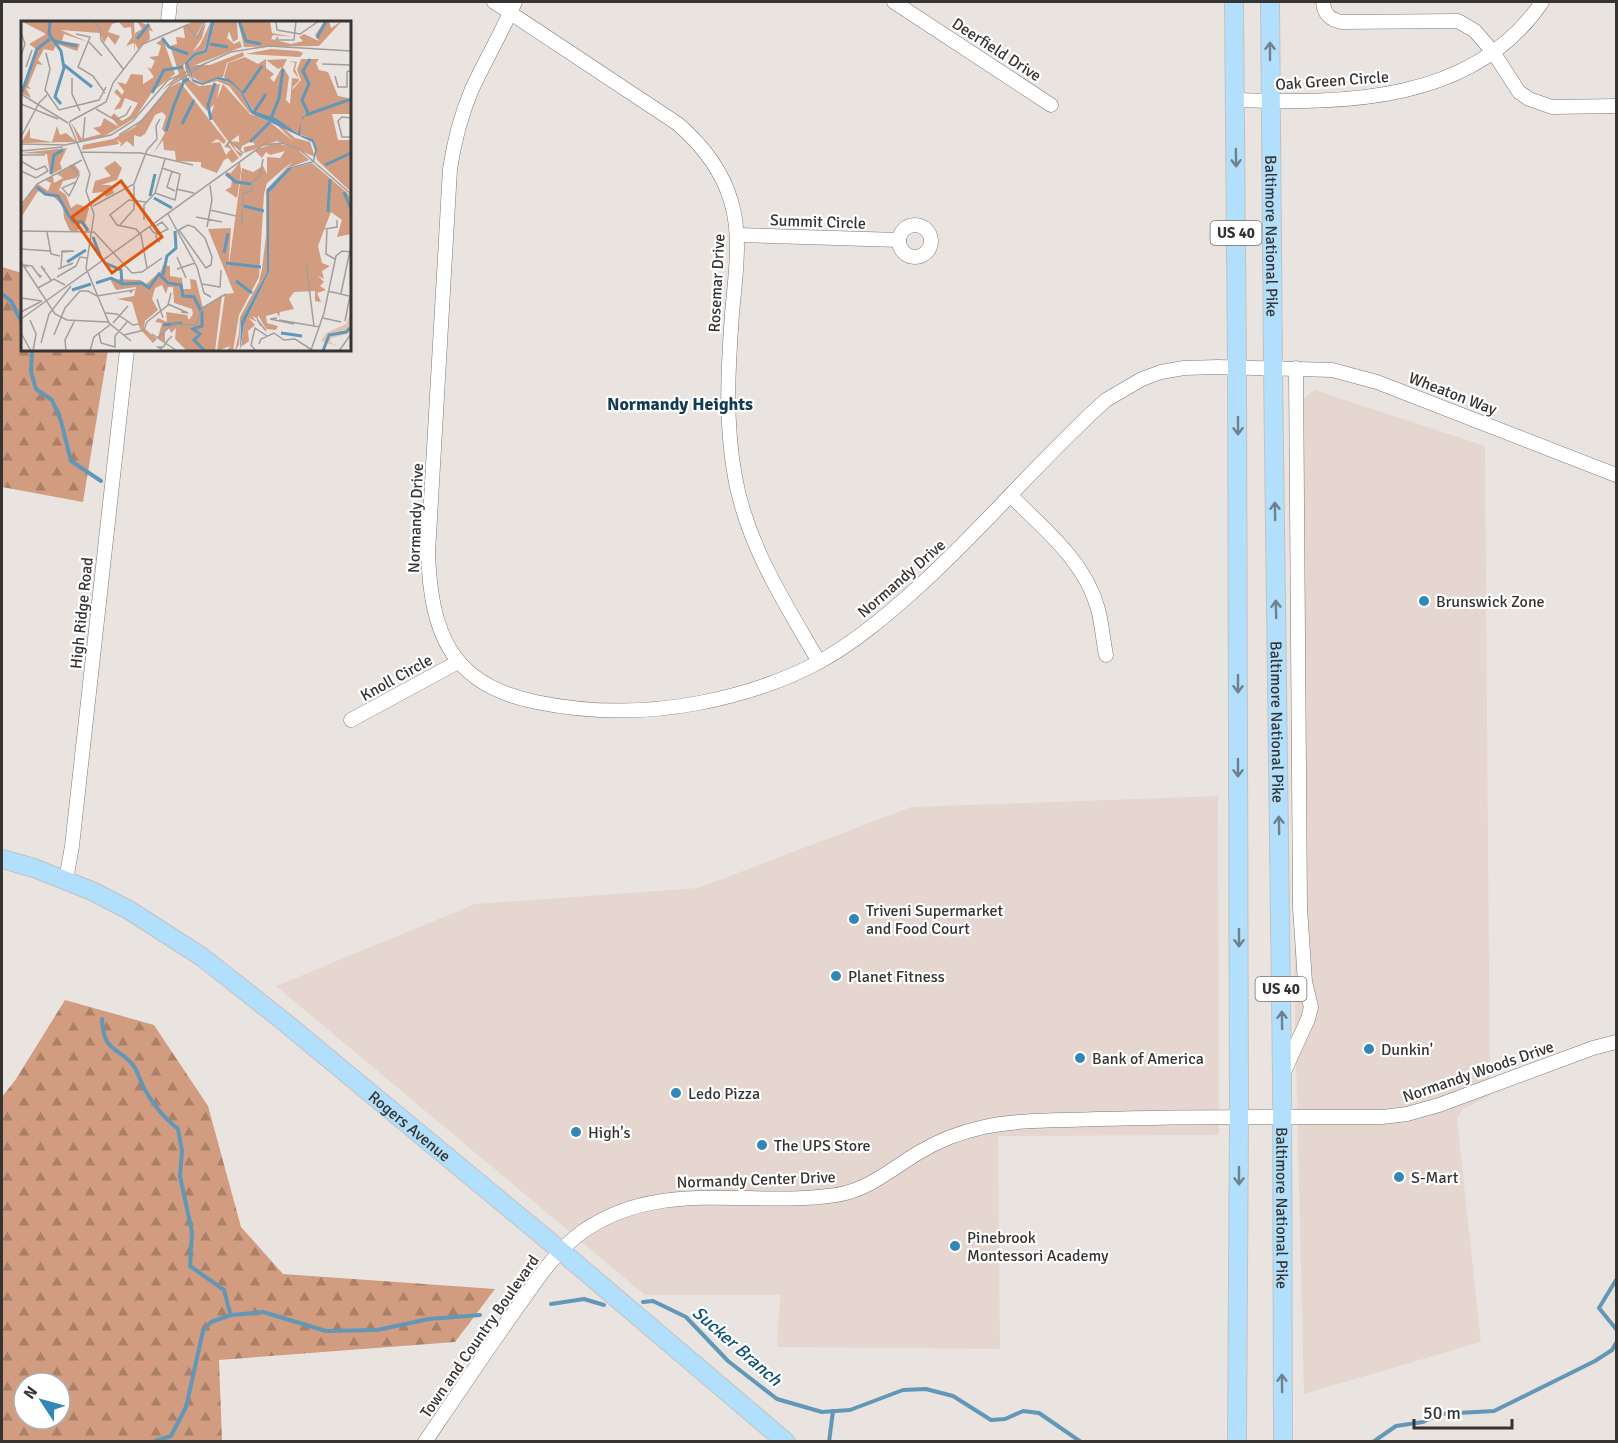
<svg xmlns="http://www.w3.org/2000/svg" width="1618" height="1443" viewBox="0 0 1618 1443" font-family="Signika,sans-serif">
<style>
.built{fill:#e5d7d0}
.forest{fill:url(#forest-firs);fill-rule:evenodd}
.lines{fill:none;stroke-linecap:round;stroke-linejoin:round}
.stream{stroke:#6297b8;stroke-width:4}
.minor-casing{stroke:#7f7976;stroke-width:15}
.major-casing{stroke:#c3c2c2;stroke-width:20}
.minor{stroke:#fff;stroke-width:14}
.major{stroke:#b2dffb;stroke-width:18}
.oneway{stroke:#6e818d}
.poi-dot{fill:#3287b7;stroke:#fff;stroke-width:2}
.labels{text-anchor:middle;stroke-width:4.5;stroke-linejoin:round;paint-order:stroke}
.shield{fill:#fff;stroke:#727170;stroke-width:1.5}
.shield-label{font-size:15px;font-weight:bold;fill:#363433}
.street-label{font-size:16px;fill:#363433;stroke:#fff}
.poi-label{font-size:16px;fill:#363433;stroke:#fff;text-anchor:start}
.neighbourhood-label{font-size:18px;font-weight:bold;fill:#133c53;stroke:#fff}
.water-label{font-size:18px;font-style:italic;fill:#105274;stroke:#fff}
.inset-river{fill:none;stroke:#6297b8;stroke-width:3}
.inset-road{fill:none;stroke:#a29e9b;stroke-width:1.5}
.view{fill:#df570e;fill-opacity:0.15;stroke:#df570e;stroke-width:3}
.inset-edge{fill:none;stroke:#363433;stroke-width:3}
</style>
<defs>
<pattern id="forest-firs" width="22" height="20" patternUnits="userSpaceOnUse" patternTransform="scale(1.5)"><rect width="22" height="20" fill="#d19c80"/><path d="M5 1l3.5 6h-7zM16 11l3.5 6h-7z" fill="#aa8069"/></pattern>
</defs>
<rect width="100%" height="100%" fill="#eae4e1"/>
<g class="built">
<path d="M1315 390 1485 446 1490 1096 1463 1109 1457 1118 1481 1342 1304 1394 1295 1024 1291 407Z"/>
<path d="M1218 796 1219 1135 998 1136 1000 1349 777 1347 780 1295H645L276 986 475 904 698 888 911 807Z"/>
</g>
<g class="forest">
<path d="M2 267 22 273V350H108L83 502 2 487Z"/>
<path d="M65 1000 154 1025 208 1106 241 1227 283 1274 495 1289 455 1342 219 1360 222 1441H2V1097L16 1079ZM24 1383H60V1419H24Z"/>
</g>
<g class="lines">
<g class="stream">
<path d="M2 294 11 301 22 323"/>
<path d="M32 350 31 372 36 389 52 400 61 421 71 461 101 481"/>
<path d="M102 1019C103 1055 122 1047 135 1068 139 1075 141 1083 145 1090 154 1106 164 1118 178 1129L182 1151 180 1176 192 1232 190 1266 224 1290 230 1313"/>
<path d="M1616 1280 1599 1308 1616 1329"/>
<path d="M643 1302 653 1301 686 1317 728 1361 777 1399 822 1412 850 1410 903 1390 926 1389 953 1396 991 1420 1005 1419 1023 1411 1039 1413 1081 1442"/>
<path d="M551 1304 584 1299 604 1305"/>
<path d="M153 1442 171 1436 186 1407 203 1331 211 1322 231 1315 263 1312 326 1331 377 1330 429 1319 480 1315"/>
<path d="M829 1442 833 1411"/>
<path d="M1373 1442 1396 1426 1423 1422 1440 1414 1494 1411 1595 1361 1612 1350 1616 1343"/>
</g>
<g class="minor-casing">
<g id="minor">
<path d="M494 2 678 124C702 145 722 170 731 201 742 237 735 278 732 314 728 370 725 422 735 477 747 545 785 603 819 662"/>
<path d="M515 2C502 32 486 59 472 89 461 115 454 142 450 169L428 553C431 634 451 685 536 702 589 713 646 713 699 703 740 695 782 682 819 662 854 643 886 616 916 589 983 529 1040 459 1106 400L1142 379 1161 372 1184 368 1218 367 1332 370 1377 382 1616 475"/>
<path d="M894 2 1051 105"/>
<path d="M1323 2C1324 14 1330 20 1342 22L1458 21 1475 31 1493 52 1519 92 1529 99 1552 107 1616 106"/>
<path d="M168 22 170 2"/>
<path d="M1235 100C1344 104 1474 103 1542 2"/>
<circle cx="915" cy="241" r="16"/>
<path d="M737 235 899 240"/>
<path d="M1011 496C1044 529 1085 561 1098 609 1102 624 1103 640 1106 655"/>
<path d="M351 720 458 662"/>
<path d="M66 880 72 846 127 350"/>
<path d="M1283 1074 1308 1019 1311 1007 1305 982 1300 908 1296 368"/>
<path d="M425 1442C454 1399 482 1357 512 1315 532 1287 553 1253 582 1232 660 1177 749 1208 836 1195 869 1190 891 1169 918 1153 939 1140 961 1132 984 1127 1021 1119 1061 1121 1098 1119 1193 1116 1288 1117 1382 1117L1407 1114 1439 1105 1593 1048 1616 1042"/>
</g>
</g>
<g class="major-casing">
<g id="major">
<path d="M1234 2 1237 367 1239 1117 1237 1442"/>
<path id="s1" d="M1270 2 1273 368 1282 1076 1283 1442"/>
<path id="s2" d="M2 859 34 868 92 891 129 910 202 957 282 1020 561 1251 786 1442"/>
</g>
</g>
<use href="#minor" class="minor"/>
<use href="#major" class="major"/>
</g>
<defs><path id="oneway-shaft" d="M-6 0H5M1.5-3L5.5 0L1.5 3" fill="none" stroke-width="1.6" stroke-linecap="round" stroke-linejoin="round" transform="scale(1.5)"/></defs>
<g class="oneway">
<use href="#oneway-shaft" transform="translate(1270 51) rotate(-90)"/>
<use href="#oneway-shaft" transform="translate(1236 158) rotate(89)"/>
<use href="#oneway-shaft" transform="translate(1238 426) rotate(90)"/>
<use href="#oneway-shaft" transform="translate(1275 511) rotate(-91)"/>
<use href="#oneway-shaft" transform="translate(1276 609) rotate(-91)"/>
<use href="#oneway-shaft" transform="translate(1238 684) rotate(90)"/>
<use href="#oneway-shaft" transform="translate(1238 768) rotate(90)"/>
<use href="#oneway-shaft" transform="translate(1279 825) rotate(-91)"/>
<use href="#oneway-shaft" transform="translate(1239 938) rotate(90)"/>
<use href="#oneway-shaft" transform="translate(1282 1020) rotate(-91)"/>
<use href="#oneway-shaft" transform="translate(1239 1176) rotate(90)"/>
<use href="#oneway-shaft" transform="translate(1282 1383) rotate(-91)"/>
</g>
<g class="poi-dot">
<circle cx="1424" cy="601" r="6"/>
<circle cx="854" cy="919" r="6"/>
<circle cx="836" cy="976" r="6"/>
<circle cx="1369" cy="1049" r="6"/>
<circle cx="1080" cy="1058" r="6"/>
<circle cx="676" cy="1093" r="6"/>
<circle cx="576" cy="1132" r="6"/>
<circle cx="762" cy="1145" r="6"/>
<circle cx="1399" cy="1177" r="6"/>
<circle cx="955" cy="1246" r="6"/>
</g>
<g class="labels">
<g class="shield">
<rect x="1210.5" y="221" width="51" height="24" rx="4.5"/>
<rect x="1255.5" y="977" width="51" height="24" rx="4.5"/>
</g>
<g class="shield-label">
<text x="1236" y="238">US 40</text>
<text x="1281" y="994">US 40</text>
</g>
<g class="street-label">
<text transform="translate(997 49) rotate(33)" y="6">Deerfield Drive</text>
<text transform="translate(1332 80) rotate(-4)" y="6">Oak Green Circle</text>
<text transform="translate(818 221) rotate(2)" y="6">Summit Circle</text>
<text dy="6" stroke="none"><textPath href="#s1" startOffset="234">Baltimore National Pike</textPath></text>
<text transform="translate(716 283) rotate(-87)" y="6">Rosemar Drive</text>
<text transform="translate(1453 393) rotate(21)" y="6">Wheaton Way</text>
<text transform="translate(415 518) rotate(-88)" y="6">Normandy Drive</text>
<text transform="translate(901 578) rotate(-41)" y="6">Normandy Drive</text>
<text transform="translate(81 613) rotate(-84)" y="6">High Ridge Road</text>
<text transform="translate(396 677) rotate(-29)" y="6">Knoll Circle</text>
<text dy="6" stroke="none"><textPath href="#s1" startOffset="720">Baltimore National Pike</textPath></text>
<text transform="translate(1478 1071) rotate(-19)" y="6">Normandy Woods Drive</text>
<text dy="6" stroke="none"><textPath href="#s2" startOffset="492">Rogers Avenue</textPath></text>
<text transform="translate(756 1179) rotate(-2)" y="6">Normandy Center Drive</text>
<text dy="6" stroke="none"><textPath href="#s1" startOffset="1206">Baltimore National Pike</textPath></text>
<text transform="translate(479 1336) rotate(-55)" y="6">Town and Country Boulevard</text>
</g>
<g class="poi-label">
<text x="1436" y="607">Brunswick Zone</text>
<text x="866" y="916">Triveni Supermarket<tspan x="866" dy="18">and Food Court</tspan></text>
<text x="848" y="982">Planet Fitness</text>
<text x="1381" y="1055">Dunkin'</text>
<text x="1092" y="1064">Bank of America</text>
<text x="688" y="1099">Ledo Pizza</text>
<text x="588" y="1138">High's</text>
<text x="774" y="1151">The UPS Store</text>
<text x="1411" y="1183">S-Mart</text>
<text x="967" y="1243">Pinebrook<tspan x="967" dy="18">Montessori Academy</tspan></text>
</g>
<g class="neighbourhood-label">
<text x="680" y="410">Normandy Heights</text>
</g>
<g class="water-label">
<text transform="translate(737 1346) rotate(41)" y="6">Sucker Branch</text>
</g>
</g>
<g transform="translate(21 21)">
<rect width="330" height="330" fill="#eae4e1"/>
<path d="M328 295 330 296V312L310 317 309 321 316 325 300 320 305 312 325 303Z" fill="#e5c2b0"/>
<path d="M0 0H113L114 21V12L121 8 116 0 129 5 132 11 128 9 129 18 117 28 114 22V32L113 22 105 25 111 16 110 6 103 7 98 1 91 3 87 11 99 15 94 24 87 15 83 22 79 12 40 9 67 21 43 13 41 20 59 23 56 30 36 23 32 30 23 28 17 39 22 44 16 43 7 65 10 68 5 67 10 77 0 72 16 29 8 23 25 13ZM173 0H183L174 17 185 2 181 17 162 45 167 58 178 65 199 63 195 82 186 90 159 57 141 69 158 53 149 25 156 23 155 16 164 17 162 5ZM190 0 184 29 173 32 165 41 170 58 180 64 195 58 208 61 219 70 230 92 257 102 274 117 289 121 294 136 256 120 223 132V126L234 124 231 120 221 125 220 129 215 126 211 120 218 121V114L210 120 215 129 222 133 219 136 201 112 189 95 202 63 229 93 249 101 273 121 256 104 249 100 234 95 228 91 208 65 196 60 180 64 172 61 167 55 164 47V42L165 37 179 24ZM194 0 216 1 217 18 212 21 208 10 206 17 213 23 219 20 221 26 174 44H189L222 31 223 35 206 42 202 56 181 62 170 55 167 42 174 35 186 31ZM217 0H249L251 12 273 16 252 14 250 18 270 23 282 20 278 16 283 13 298 20 294 14 304 0H308L310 7 321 0 298 25 223 26ZM142 18 154 53 131 71 114 97 82 116 58 121 50 101 61 118 80 113 72 107 80 105 83 97 98 106 90 96 93 92 101 100 109 95 117 82 104 77 100 87 93 89 100 78 93 71 96 68 101 74 103 70 96 61 105 63 110 53 122 54V63L133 56 126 46 130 48 134 40 128 36 137 35 140 25 135 22ZM250 28 277 30 282 32 279 36 224 33ZM224 36 237 43 245 38V47L253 53 249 57 253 61 261 46 257 48 245 39 266 38 262 46 268 56 265 79 269 83 271 57 278 58 272 50 274 42 268 40 276 41 274 48 278 58V60L272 66 271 69 280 59 276 49 280 38H298L295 42 298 49 307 51 317 75 327 77 317 83 330 79V93H311L317 119H330V171L296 139 292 118 274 112 255 97 233 91 220 69 203 56 207 42ZM159 61 205 120 203 123 196 118 190 122 199 121 205 134 210 128 205 126 206 121 218 137 211 142 207 137 203 139 196 152 180 146V141L155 140 154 130 143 129 142 119 132 133 144 112 141 108 145 95 141 91 134 94 124 113 119 116 113 114V126L106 120 99 126 100 122 96 118 98 123 61 129 62 124 92 118 114 106 147 67ZM36 105 39 114 45 112 56 121 0 122 9 107V117L31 121ZM255 122 275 127 288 139 267 147 246 168V251L220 300 218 324 214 330 218 312 219 296 238 261 241 248 245 215V169L272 140 246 162 243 173 238 256 218 294 212 330H206L209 325 196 330 204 273 213 272 187 208 210 207 207 251 221 147 232 151 242 145 246 153V136L259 137 264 130 249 134 245 131 241 137 233 129ZM46 127 39 142 41 148 29 154 26 133 0 132ZM94 140 101 147 96 159 80 164H90L93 172 85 176 83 171 71 172 74 160 90 155 83 147ZM219 141 220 151 216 177 204 169 210 166 211 158 203 151 210 152ZM291 142 330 175V213L316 216 321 199 310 191 297 225 301 242 309 245 301 250 303 258 297 255 303 261 299 265 305 269 296 272 300 281 294 280V270L273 271 268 278 273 288 259 291 258 296 256 292 245 295 246 302 257 305 255 309 245 308 237 294V298L231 295 236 301 228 297 234 304 227 310 228 320 220 326 223 303 248 251V172L271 147ZM53 143 59 151 55 157 42 160 38 169 45 174 50 187 56 183 68 187 64 202 69 209 59 202 57 210H49L43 197 42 185 33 176 17 170 1 195 0 204V186L12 168 17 163 27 170 30 162 24 159 32 155 33 162 42 157 36 153ZM142 244 149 245V255L161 257 162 268H170L169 258 175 259 182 287 201 274 194 330H166L154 318 155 307 150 312 148 307 144 310V321L137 317 141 302 134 301 137 297 146 301 145 291 166 294 168 299 172 293 171 288 153 282 152 266H147L145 273 141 264 134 267 131 278 137 289 124 300 123 307 136 318 132 322 119 308 111 281 96 278 113 275 115 266 95 269 89 258 119 259 125 263 140 250Z" fill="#d19c80"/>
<path d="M190 0H194L186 31 174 35 167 42 172 58 181 62 197 56 208 58 220 69 232 90 255 97 277 113 281 97 286 93 280 100 279 114 292 118 296 128 293 141 271 147 248 172V251L223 303 219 330 220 300 246 251V168L267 147 292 140 294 129 291 121 230 92 219 70 208 61 195 58 181 64 172 60 164 42 173 32 184 29Z" fill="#6297b8"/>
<path class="inset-river" d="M29 0 28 13 40 30 43 47 34 76 40 83M218 0 225 20 240 23M141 17 148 26 167 33M296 17 305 0M116 18 128 3M33 20 56 25M189 23 207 26M43 44 71 66M1 71 16 28 29 18M131 72 143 49 162 46M222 72 241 45M233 91 245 73M287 92 281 79 288 63 282 50 289 38M285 94 330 78M250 97 258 77 262 48M190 99 187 84 194 62M161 103 173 79M145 110 153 84 163 60 168 58M229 121 249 101M304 144 330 132M30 153 33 134 42 129M205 153 215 161 230 163M16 166 24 173 37 175 48 195 53 201H61L67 210M323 171 330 188M129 175 134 153M133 177 151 187M223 185 243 190M307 191 309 158M72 216 80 237M203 232 207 212M46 241 65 229M84 242 100 249 101 263 121 262 128 267 138 253 147 262 160 264 162 275 173 276 181 292V305L172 308 179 313 173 319 184 330M205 242 240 246M142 254 146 235 155 227 154 210M215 260 231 272M75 262 90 257 100 262M51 269 70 263M142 304 161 302M260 312 281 315M302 330 308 314 325 311 330 306"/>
<path class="inset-road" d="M71 0 79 7 80 19 103 49M255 0 256 9 279 13 298 0M0 11 4 23 0 35M55 13 69 16 57 46 72 55 84 72M257 16 255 19H273L275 0M68 21 81 35M26 38 25 32 29 48 24 69 38 89 78 79 85 66M301 43 330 44M5 46 11 29M314 55 317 66H326V51L330 49M51 57V73L59 90M0 73 47 102M0 83 37 98M75 88 94 99 105 94 110 85M330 97 321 96 317 100 321 116H330M48 101 85 81 92 62 122 23 166 4 176 17 184 0M48 102 69 153 65 170 73 193 65 247 88 302 110 320M1 114 18 82 26 74M98 114 122 99 150 64 184 43M62 118 64 96M0 123 44 124 90 114 112 100 147 59 210 31 248 25 330 30M204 126 209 120 222 132M0 130 42 126M60 131 120 132 172 144M0 134H24M0 140 15 149 24 145 27 150 15 157 0 150M49 144 58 154 55 161 41 167 48 175 55 161M151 150 146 166 154 170M155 168 173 172M134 172 154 179 159 153 141 147M125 181 108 179 89 194 96 204 115 208 120 214 126 247M0 184 16 163 61 139M72 185 113 163 126 129 136 118 135 105 139 98M189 189 215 195M147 193 176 246 183 272 190 276M175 196 201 201M123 199V184L134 172 144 138M221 203 222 172 231 170V161L239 155 242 138M98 205 113 188V164M128 205 132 211 136 213H137L147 208 141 201 133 206 136 211V213L135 215V216L139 221M186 206 191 179 189 164M306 207 305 233 314 238M304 208 316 206V199M0 210 73 211 111 252 121 251 141 237M156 210 165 205 167 204 173 206 184 217 191 236 190 244 185 247 158 209M26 211 30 233 39 235M0 228 29 230M156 236 165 257M0 241 34 293 46 299 87 301M285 243 293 305M6 246 3 244 11 245 19 256 20 255 17 253M40 247 41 231 53 230H41V231M37 248 52 242 49 244M156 248 174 242M24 249 20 245 30 259M36 256 55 245 59 236 66 237M181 263 199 266 200 249M17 267 33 258 44 264M307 270 328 275M320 272 330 225M0 277 21 280M136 278 142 297M147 283 167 292 160 291M0 291 21 280M85 292 96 293 112 304 118 303M256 297 249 298 273 303M302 297 320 301M0 298 242 124 261 122 278 128 330 173M9 299 15 313 12 330M258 299 299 306M324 300 329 275M92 302 107 285M240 305 236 298 245 310M0 312 10 330M78 312 80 322 94 326V315L106 301M131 313 156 330M33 314 44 287 59 270H67L76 275 112 269 109 272M103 314 123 309 126 301 147 284 150 272M136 317 152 303 175 304 181 287 205 273M20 322 28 293 50 265M238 323 240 318 253 312 263 319 274 318 291 329M142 326H137L140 328 141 326H142L143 325 147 319 151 315M290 329 303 292 315 235 321 230 330 231M45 330 44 319 54 299M69 330 73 316 90 303M235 330 230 324 234 307 246 315M318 330 330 313"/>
<path class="view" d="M100 160 141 216 91 252 51 196Z"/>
<rect width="330" height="330" class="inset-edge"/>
</g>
<rect width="1618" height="1443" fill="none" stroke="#363433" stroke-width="6"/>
<g transform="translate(42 1401) rotate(306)"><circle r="28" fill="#ffffff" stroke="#afaead" stroke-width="1.5"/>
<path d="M0-4.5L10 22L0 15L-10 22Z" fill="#3287b7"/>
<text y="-9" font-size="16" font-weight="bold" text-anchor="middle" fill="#363433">N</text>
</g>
<path d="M1414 1419v9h98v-9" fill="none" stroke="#363433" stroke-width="3"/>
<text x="1423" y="1419" font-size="18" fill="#363433" stroke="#ffffff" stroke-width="4.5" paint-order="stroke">50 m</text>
</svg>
